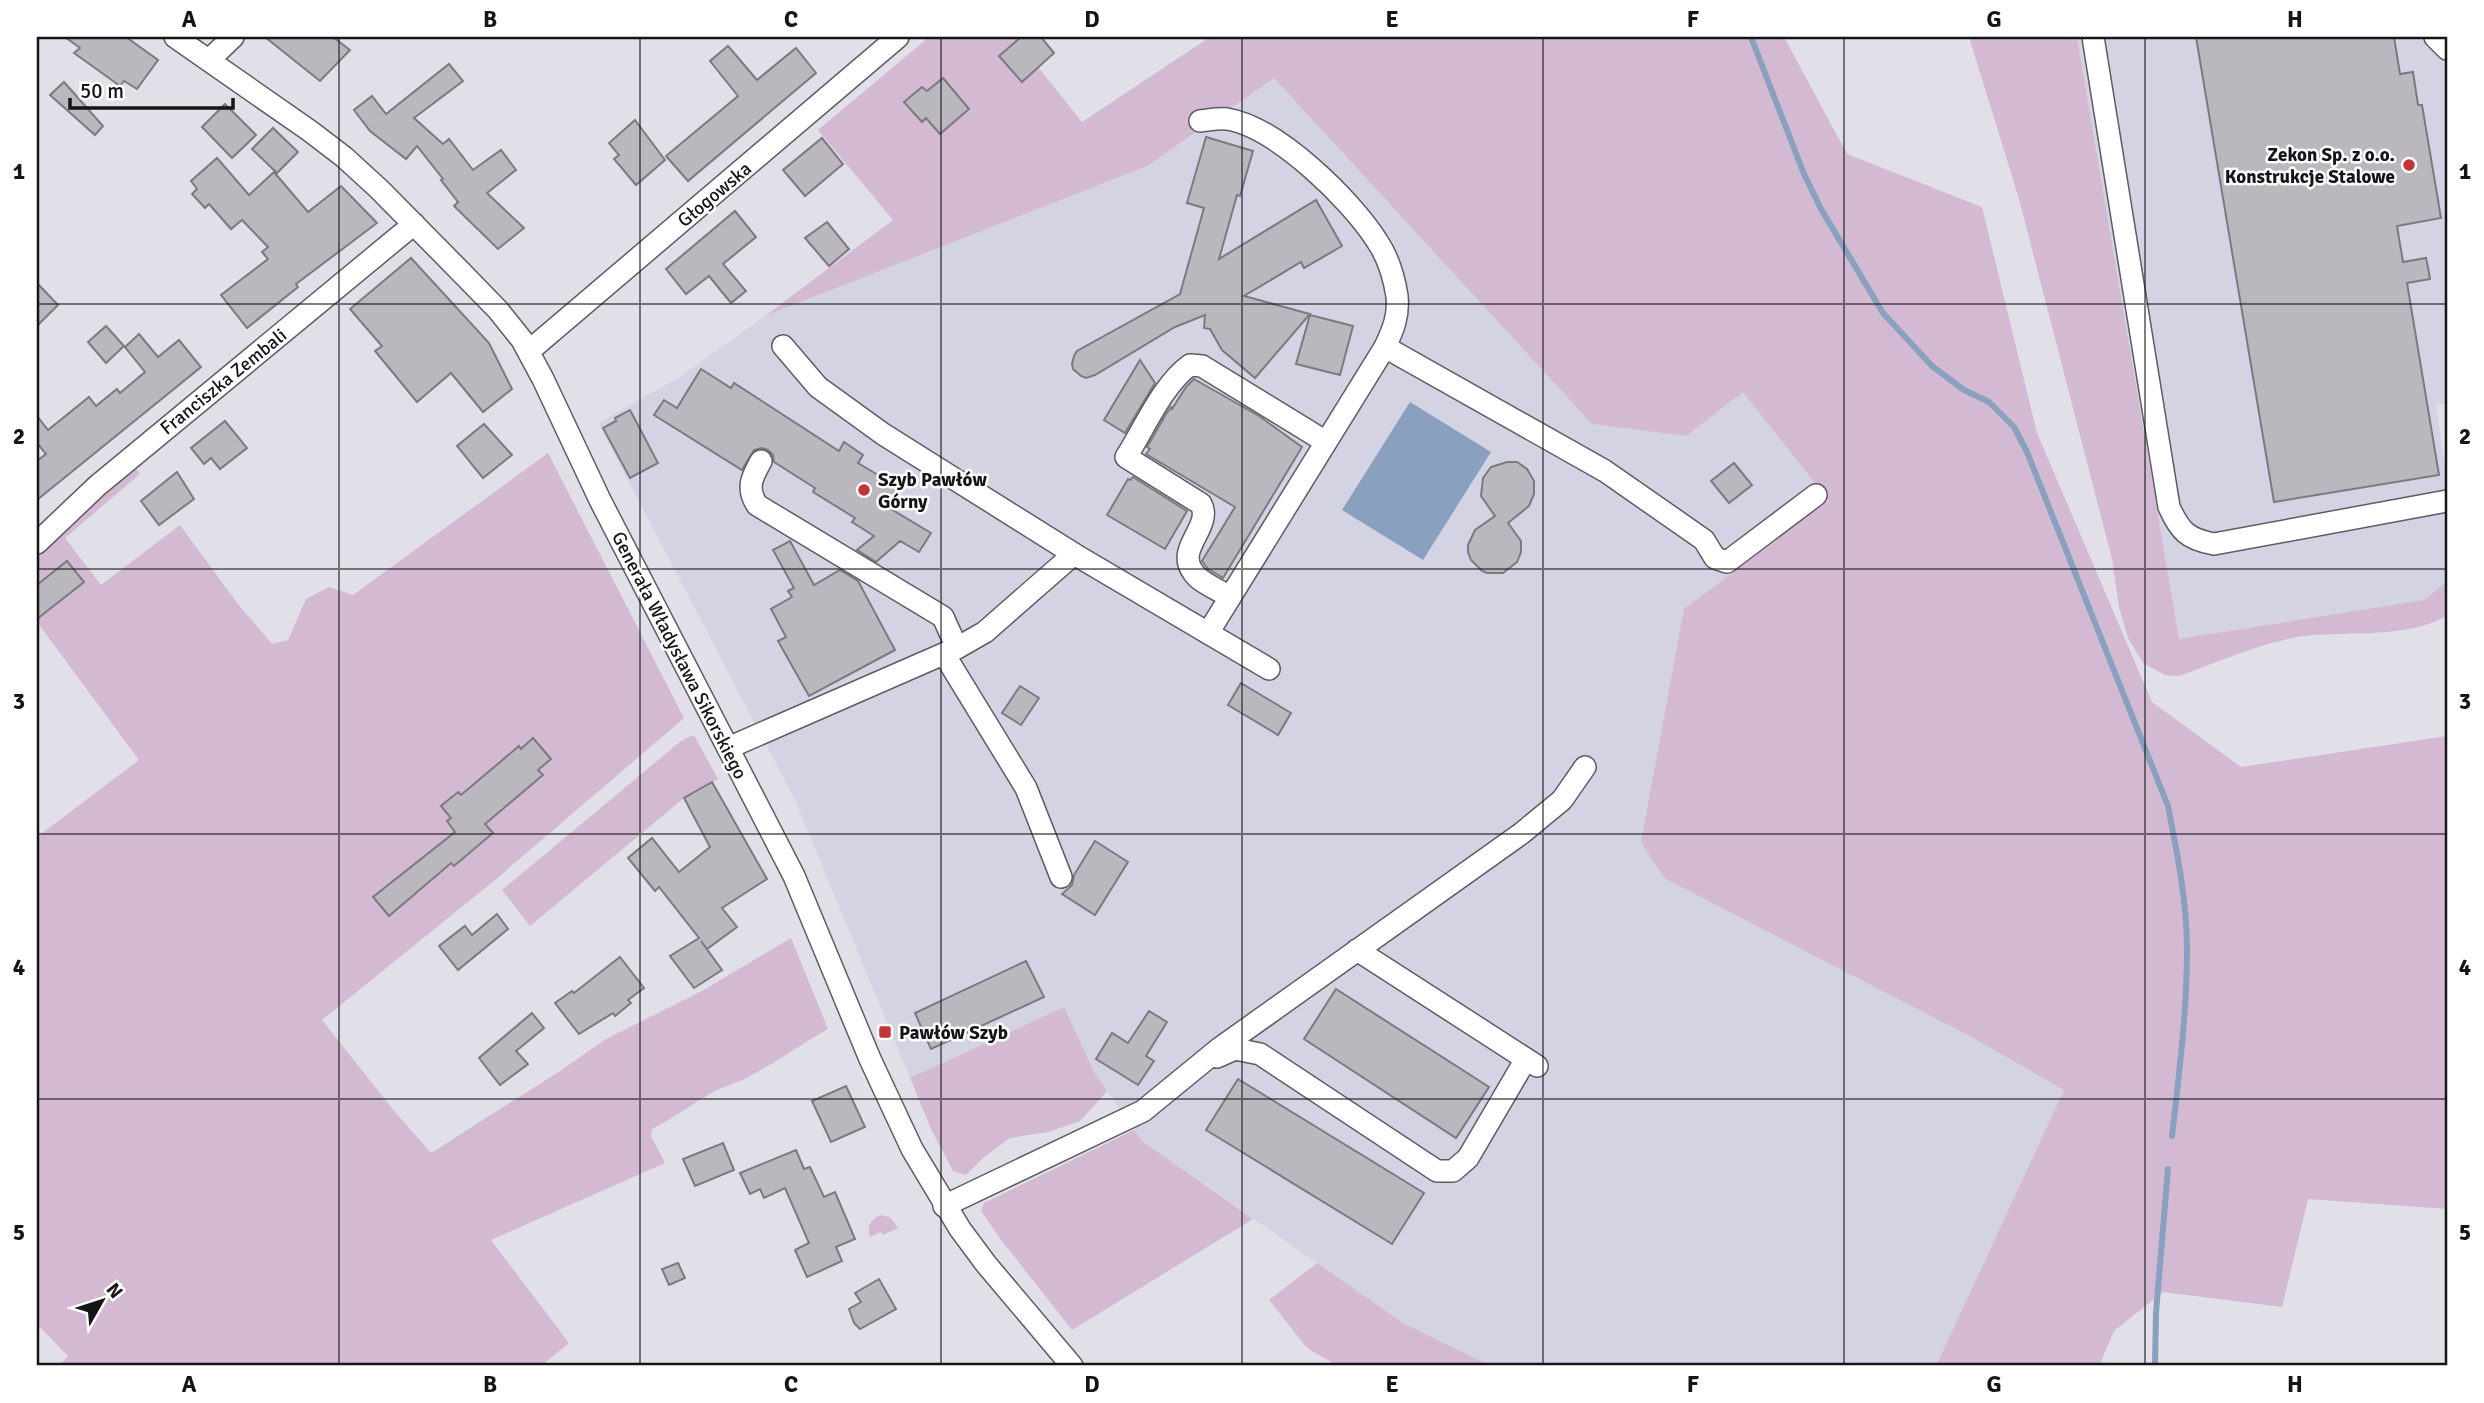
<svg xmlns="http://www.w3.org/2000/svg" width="2484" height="1403" viewBox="0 0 2484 1403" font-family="Signika,sans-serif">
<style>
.built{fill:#d4d3e3}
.green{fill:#d3b9d2}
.water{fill:#89a1be}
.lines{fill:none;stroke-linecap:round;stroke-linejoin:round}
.stream{stroke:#89a1be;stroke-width:6}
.building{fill:#bbb7bf;stroke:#7c7980;stroke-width:2}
.minor-casing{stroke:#5d5c64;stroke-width:24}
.minor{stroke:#fff;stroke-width:21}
.grid{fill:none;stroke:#151517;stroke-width:2;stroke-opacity:0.55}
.poi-dot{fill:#c33439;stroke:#fff;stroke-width:2.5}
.labels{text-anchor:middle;stroke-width:5;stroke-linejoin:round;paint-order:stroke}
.poi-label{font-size:19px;font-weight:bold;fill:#151517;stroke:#fff;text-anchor:start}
.street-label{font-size:19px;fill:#151517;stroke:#fff}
.neatline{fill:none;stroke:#151517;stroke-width:2.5}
.grid-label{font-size:23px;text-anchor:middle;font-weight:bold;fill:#151517}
</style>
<rect width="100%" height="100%" fill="#e1e0e9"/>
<g class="built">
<path d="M2077 37H2447V403L2436 405 2447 481V582L2424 600 2179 639Z"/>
<path d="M1274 78 1592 424 1686 436 1743 391 1829 502 1684 610 1966 1034 2064 1090 1936 1366H1491L1403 1323 1142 1141 1094 1072 1064 1007 910 1078 795 800 598 423 680 377 765 316 1147 166Z"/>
</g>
<g class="green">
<path d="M929 37H1014L1082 122 1210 37H1784L1847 154 1982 207 2037 433 2152 702 2241 767 2447 736V1209L2308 1199 2282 1307 2163 1292 2114 1331 2099 1366H1936L2064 1090 1966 1034 1664 878 1641 842 1684 609 1829 501 1743 392 1686 436 1592 424 1274 78 1147 166 765 316 893 220 818 130Z"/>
<path d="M1969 37H2077L2179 639 2424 600 2447 582 2446 616C2406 640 2342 630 2297 637 2256 645 2217 662 2179 676L2165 675 2143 663 2128 638 2119 607 2112 559 2019 199Z"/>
<path d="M548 453 684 718 495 880 322 1020 395 1112 431 1153 557 1073 606 1039 702 991 791 938 828 1029C801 1044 776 1063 748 1077 735 1084 721 1087 708 1095 689 1106 672 1119 652 1129L651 1136 665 1163 491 1240 569 1343 541 1366H59L68 1356 40 1327 37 1329V837L139 760 37 622V557L135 467 140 474 65 538 101 585 180 525 238 604 272 644 288 640 306 599 329 587 353 595Z"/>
<path d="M694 735 718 779 684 798 530 926 502 890 681 741Z"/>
<path d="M1064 1007 1094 1072 1107 1091 1080 1121 1048 1132 1010 1138 983 1158 966 1175 953 1171 931 1129 910 1078Z"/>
<path d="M1134 1130 1142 1141 1253 1219 1072 1330 1002 1241 981 1211 984 1203Z"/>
<path d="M882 1215 891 1218 898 1228 883 1235 881 1232 870 1237C866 1226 871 1218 882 1215Z"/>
<path d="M1317 1263 1403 1323 1491 1366H1338L1307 1348 1269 1300Z"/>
</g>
<path class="water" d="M1410 402 1491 452 1423 560 1342 510Z"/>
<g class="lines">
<g class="stream">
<path d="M1751 37 1804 174 1821 209 1883 313 1932 366 1964 390 1989 402 2014 427 2027 452 2168 806C2177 852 2187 902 2187 949 2187 1012 2179 1074 2172 1136"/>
<path d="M2155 1366 2156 1313 2168 1169"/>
</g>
</g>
<g class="building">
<path d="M65 37H126L158 60 137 89 124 81 120 86 74 53 80 48Z"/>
<path d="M265 37H333L350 50 320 81Z"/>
<path d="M1021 37H1041L1054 53 1022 82 999 56Z"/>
<path d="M2196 37H2394L2400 74 2413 72 2418 105H2422L2441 218 2397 226 2403 262 2426 258 2428 267 2430 279 2407 283 2439 475 2274 502Z"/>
<path d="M728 46 757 80 796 48 816 73 688 181 666 156 738 96 710 61Z"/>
<path d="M449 64 463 81 414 118 443 144 449 139 473 170 501 150 516 170 487 193 524 228 498 249 454 206 458 202 441 180 443 179 417 146 406 159 370 131 354 110 372 96 386 114Z"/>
<path d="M943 78 969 109 940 134 926 118 922 122 904 102 922 87 927 91Z"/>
<path d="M64 82 103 126 95 135 50 95Z"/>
<path d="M225 104 256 135 232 158 202 127Z"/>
<path d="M635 120 665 160 636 185 614 159 619 155 609 143Z"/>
<path d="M273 128 298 152 277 173 252 149Z"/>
<path d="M1206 137 1253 151 1240 196 1237 195 1219 259 1316 200 1342 246 1304 268 1301 262 1244 296 1310 314 1255 378 1222 350 1210 329 1204 328 1205 315 1175 327 1095 375 1086 378 1081 376 1073 369 1072 364 1074 356 1077 351 1180 294 1204 208 1187 203Z"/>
<path d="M822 138 843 164 805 196 783 170Z"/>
<path d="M217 158 249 195 274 172 308 212 341 186 377 223 296 284 298 287 247 328 221 295 268 259 262 252 268 247 242 220 231 229 209 204 205 208 192 194 197 189 191 181Z"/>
<path d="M735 211 756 237 723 264 746 291 731 303 709 276 686 294 666 269Z"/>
<path d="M827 222 849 249 829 266 805 238Z"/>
<path d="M411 258 489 343 512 389 483 412 451 373 417 402 375 351 382 346 350 309Z"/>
<path d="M37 283 58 305 37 326Z"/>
<path d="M1310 315 1353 326 1340 375 1296 364Z"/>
<path d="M106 326 124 346 106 363 88 342Z"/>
<path d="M139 334 158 357 179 340 201 367 37 500V461L46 454 37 443V416L48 430 89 397 96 406 117 389 120 393 145 372 125 347Z"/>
<path d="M1140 360 1155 383 1125 433 1104 420Z"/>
<path d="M701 369 731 388 734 383 839 451 844 442 863 455 858 463 898 487 886 506 931 533 919 552 900 541 876 562 857 550 874 536 852 522 855 518 813 492 815 488 774 462 773 455 768 450 761 448 754 450 742 470 654 415 664 400 677 408Z"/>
<path d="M1194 379 1259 416 1302 447 1223 578 1208 569 1202 561 1235 507 1146 454 1150 449 1147 447 1166 414 1171 407 1172 409 1186 387Z"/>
<path d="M630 410 658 463 630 478 603 428 616 421 615 418Z"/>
<path d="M225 421 247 448 220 469 211 458 204 464 191 448Z"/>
<path d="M484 424 512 455 483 478 457 446Z"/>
<path d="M1507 462H1517L1527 469 1534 481V494L1529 506 1508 523 1521 541V552L1517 562 1503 573H1487L1482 571 1471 560 1468 552V545L1475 530 1495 516 1481 496 1483 478 1491 467Z"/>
<path d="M1734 463 1752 485 1729 503 1711 481Z"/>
<path d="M177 472 194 499 159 525 141 501Z"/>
<path d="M1133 477 1187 511 1165 549 1107 515 1128 479 1130 480Z"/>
<path d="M790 541 814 585 840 570 858 581 895 650 809 696 778 641 786 637 771 609 792 597 788 591 794 588 773 550Z"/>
<path d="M67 561 84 582 37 619V585Z"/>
<path d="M1241 683 1291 713 1278 735 1228 705Z"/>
<path d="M1020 686 1039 698 1021 725 1002 713Z"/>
<path d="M533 738 551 759 538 770 543 775 485 824 493 833 454 866 451 863 389 916 373 897 455 832 447 821 451 818 441 806 458 792 461 795 519 746 521 749Z"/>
<path d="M712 782 767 879 722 908 737 927 707 949 701 941 722 970 694 988 670 956 699 938 659 887 655 891 628 858 652 838 679 872 710 847 684 798Z"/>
<path d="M1095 841 1128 862 1095 915 1062 894 1072 885 1074 875Z"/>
<path d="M497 914 508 929 458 970 439 946 465 926 472 935Z"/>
<path d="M620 957 644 988 628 1000 631 1003 615 1016 613 1013 579 1034 555 1003 572 991 574 993Z"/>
<path d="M1026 961 1044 997 931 1049 915 1013Z"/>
<path d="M1336 989 1489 1087 1456 1138 1304 1039Z"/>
<path d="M1149 1011 1167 1022 1146 1056 1154 1061 1138 1085 1096 1059 1112 1033 1128 1043Z"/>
<path d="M532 1013 544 1028 516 1051 528 1064 500 1085 479 1058Z"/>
<path d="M1238 1079 1424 1193 1392 1244 1206 1130Z"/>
<path d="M846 1086 865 1127 831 1142 812 1101Z"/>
<path d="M723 1143 734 1170 695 1186 683 1159Z"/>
<path d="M796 1150 804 1169 810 1167 824 1197 835 1192 855 1239 836 1247 842 1261 807 1277 795 1250 809 1243 785 1188 764 1198 760 1189 750 1194 740 1173Z"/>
<path d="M678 1263 685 1278 669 1285 662 1269Z"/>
<path d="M879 1279 896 1309 860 1329 854 1323 849 1309 861 1302 855 1293Z"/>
</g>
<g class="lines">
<g class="minor-casing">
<g id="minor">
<path d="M175 37 310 131 344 157 379 189 460 271 498 310 522 340 543 379 600 500 794 876 870 1059 912 1149 960 1229 986 1264 1072 1366"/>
<path d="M2093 37 2169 507C2180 531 2187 539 2214 544L2447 501"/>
<path d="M2435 37 2447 49"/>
<path d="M209 60 233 37"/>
<path d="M1200 121C1209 120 1219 118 1227 119 1277 127 1351 200 1377 241 1388 257 1394 277 1397 296 1399 316 1393 330 1385 347L1208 633"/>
<path d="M783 346 818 387 883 434 1074 554 1269 669"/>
<path d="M1385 347 1605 471 1704 540 1715 558 1727 562 1816 495"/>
<path d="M529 351 898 37"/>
<path d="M761 461C752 477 746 488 757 505L943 617 957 648"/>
<path d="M37 543 97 486 414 224"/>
<path d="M1230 597C1219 590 1200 583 1193 572 1175 548 1213 527 1201 504L1126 457C1144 429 1163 384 1190 365L1202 366 1326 442"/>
<path d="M944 654 1026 788 1061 877"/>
<path d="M728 748 957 648 985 632 1074 554"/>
<path d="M1357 950 1537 1066"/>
<path d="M1217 1057 1235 1049 1260 1054 1437 1171H1453L1468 1158 1526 1059"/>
<path d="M944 1206 1143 1111 1220 1048 1522 833 1562 800 1585 767"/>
</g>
</g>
<use href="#minor" class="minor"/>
</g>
<path class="grid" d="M339 37V1366M640 37V1366M941 37V1366M1242 37V1366M1543 37V1366M1844 37V1366M2145 37V1366M37 304H2447M37 569H2447M37 834H2447M37 1099H2447"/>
<g class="poi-dot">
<circle cx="2409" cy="165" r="7"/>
<circle cx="864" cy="490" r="7"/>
<rect x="878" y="1025" width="14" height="14" rx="3.5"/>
</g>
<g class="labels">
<g class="poi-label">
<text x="2395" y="161" text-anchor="end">Zekon Sp. z o.o.<tspan x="2395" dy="22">Konstrukcje Stalowe</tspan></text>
<text x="878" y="486">Szyb Pawłów<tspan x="878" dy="22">Górny</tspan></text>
<text x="899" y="1039">Pawłów Szyb</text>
</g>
<g class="street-label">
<text transform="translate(714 194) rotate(-40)" y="7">Głogowska</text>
<text transform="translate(223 381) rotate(-39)" y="7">Franciszka Zembali</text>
<text transform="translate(680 655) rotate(63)" y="7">Generała Władysława Sikorskiego</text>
</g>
</g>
<rect width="2484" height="1403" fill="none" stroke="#ffffff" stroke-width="77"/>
<g transform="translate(102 1301) rotate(51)" stroke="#ffffff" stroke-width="5" paint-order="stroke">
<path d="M0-5L12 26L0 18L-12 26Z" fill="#151517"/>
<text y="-10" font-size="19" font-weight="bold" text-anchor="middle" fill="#151517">N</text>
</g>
<path d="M70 98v10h163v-10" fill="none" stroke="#151517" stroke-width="3.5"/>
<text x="80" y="98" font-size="21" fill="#151517" stroke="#ffffff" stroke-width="5" paint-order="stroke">50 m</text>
<rect x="38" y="38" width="2408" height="1326" class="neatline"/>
<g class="grid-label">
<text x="189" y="27">A</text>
<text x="490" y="27">B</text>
<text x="791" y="27">C</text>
<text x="1092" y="27">D</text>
<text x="1392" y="27">E</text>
<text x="1693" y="27">F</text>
<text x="1994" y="27">G</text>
<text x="2295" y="27">H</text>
<text x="19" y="179">1</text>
<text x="2465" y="179">1</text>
<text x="19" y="444">2</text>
<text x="2465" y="444">2</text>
<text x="19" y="709">3</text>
<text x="2465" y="709">3</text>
<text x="19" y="975">4</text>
<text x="2465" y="975">4</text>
<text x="19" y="1240">5</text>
<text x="2465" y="1240">5</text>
<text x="189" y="1392">A</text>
<text x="490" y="1392">B</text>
<text x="791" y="1392">C</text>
<text x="1092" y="1392">D</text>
<text x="1392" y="1392">E</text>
<text x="1693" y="1392">F</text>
<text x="1994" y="1392">G</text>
<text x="2295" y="1392">H</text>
</g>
</svg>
